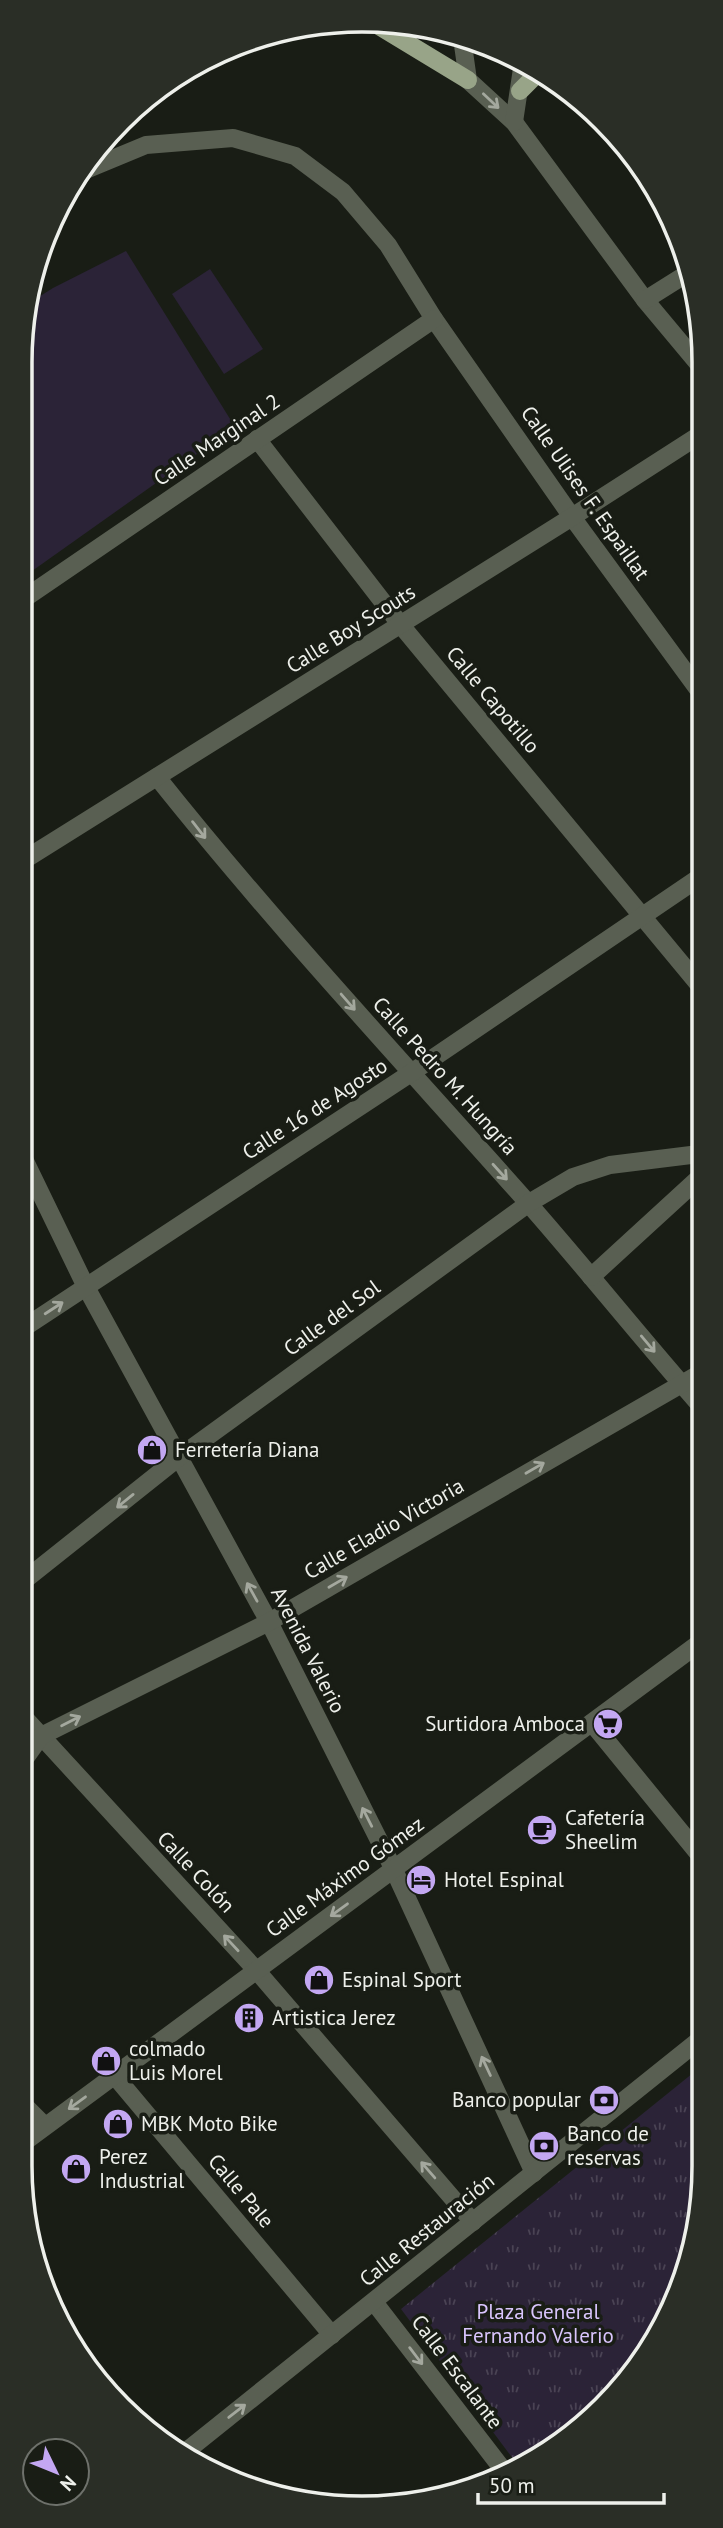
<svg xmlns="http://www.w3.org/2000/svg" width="723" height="2528" viewBox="0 0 723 2528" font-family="'PT Sans',sans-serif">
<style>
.grass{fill:url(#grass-tufts)}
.garden{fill:#2b2337}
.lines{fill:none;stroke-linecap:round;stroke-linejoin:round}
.street{stroke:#595f52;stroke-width:18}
.primary{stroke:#98a488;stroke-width:18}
.oneway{stroke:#a4a89e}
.labels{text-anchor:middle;stroke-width:7;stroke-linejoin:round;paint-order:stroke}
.street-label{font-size:21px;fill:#eef0eb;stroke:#191d15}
.poi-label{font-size:21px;fill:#eef0eb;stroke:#191d15;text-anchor:start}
.park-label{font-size:21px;fill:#d9c5fd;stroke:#191d15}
.rim{fill:none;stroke:#eef0eb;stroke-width:3.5}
</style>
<defs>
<pattern id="grass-tufts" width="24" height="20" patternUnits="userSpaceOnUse" patternTransform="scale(1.75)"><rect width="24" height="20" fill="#2b2337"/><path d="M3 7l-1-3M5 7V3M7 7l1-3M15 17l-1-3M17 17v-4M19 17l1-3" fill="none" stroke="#4a4354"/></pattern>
</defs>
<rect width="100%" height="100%" fill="#191d15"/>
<path class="grass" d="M698 2069 697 2233 658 2338 570 2438 517 2464 401 2309Z"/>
<g class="garden">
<path d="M126 251 235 427 25 576 26 305 53 288Z"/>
<path d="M210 269 263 349 224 374 172 294Z"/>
</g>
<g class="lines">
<g class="street">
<path d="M462 38 468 80 514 122 645 300 701 367"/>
<path d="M514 122 523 62"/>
<path d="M76 174 146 145 233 138 295 156 343 192 388 245 434 319 572 517 700 692"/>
<path d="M645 300 688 273"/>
<path d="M257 439 400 624 700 986"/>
<path d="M25 598 434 319"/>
<path d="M157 777C274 924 403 1062 528 1203 586 1269 641 1338 699 1404"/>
<path d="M24 860 572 517 701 434"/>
<path d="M23 1157 86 1287 269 1622 394 1870 534 2173"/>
<path d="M591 1277 699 1178"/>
<path d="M22 1329 411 1073 700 877"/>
<path d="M21 1583 178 1458 529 1203 573 1177 610 1165 699 1154"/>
<path d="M21 1714 257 1971 473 2222"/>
<path d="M592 1723 698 1853"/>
<path d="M21 1764 41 1736 269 1622 699 1374"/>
<path d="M114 2075 332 2335"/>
<path d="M19 2100 45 2126"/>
<path d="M19 2146 698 1644"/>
<path d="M374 2302 504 2471"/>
<path d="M184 2453 698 2041"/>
</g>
<g class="primary">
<path d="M379 26 468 80"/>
<path d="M520 91 540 71"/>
</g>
</g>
<defs><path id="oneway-shaft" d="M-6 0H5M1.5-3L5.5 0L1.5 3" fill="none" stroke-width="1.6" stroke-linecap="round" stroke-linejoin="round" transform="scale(1.75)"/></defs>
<g class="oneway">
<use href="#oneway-shaft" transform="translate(491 101) rotate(43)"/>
<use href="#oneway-shaft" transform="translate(199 830) rotate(52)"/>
<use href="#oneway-shaft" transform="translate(348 1002) rotate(49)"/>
<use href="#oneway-shaft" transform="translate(500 1172) rotate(48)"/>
<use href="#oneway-shaft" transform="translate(54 1308) rotate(-33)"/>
<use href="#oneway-shaft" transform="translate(648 1344) rotate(50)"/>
<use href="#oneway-shaft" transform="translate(535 1468) rotate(-30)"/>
<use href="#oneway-shaft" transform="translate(125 1501) rotate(141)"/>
<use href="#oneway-shaft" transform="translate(338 1582) rotate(-30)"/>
<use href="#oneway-shaft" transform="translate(252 1592) rotate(-119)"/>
<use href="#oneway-shaft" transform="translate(71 1721) rotate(-27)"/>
<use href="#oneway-shaft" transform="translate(367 1817) rotate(-117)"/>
<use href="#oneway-shaft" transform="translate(339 1910) rotate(144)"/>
<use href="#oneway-shaft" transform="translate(231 1943) rotate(-133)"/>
<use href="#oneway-shaft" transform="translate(486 2066) rotate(-115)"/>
<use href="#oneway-shaft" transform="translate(77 2103) rotate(144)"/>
<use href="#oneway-shaft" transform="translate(428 2170) rotate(-131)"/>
<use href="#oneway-shaft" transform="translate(416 2356) rotate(53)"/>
<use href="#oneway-shaft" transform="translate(237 2411) rotate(-38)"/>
</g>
<defs>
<g id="shop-disc" transform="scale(1.575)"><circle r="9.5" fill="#c3a7f2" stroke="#191d15"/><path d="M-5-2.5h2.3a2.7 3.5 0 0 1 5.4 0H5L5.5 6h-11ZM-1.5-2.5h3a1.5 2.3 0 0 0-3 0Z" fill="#111"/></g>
<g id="supermarket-disc" transform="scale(1.575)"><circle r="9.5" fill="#c3a7f2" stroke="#191d15"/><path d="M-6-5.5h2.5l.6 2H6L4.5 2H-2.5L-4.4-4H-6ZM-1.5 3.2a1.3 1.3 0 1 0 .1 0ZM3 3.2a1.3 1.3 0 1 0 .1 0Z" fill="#111"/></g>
<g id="cafe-disc" transform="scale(1.575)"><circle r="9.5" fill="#c3a7f2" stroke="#191d15"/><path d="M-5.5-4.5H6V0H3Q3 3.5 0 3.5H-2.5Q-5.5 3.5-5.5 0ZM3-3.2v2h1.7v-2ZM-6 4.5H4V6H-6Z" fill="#111"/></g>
<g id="hotel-disc" transform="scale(1.575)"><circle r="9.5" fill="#c3a7f2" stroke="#191d15"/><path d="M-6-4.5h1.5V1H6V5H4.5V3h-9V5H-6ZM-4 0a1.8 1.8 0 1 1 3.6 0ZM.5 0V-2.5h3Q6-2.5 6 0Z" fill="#111"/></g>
<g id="building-disc" transform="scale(1.575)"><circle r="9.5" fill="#c3a7f2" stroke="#191d15"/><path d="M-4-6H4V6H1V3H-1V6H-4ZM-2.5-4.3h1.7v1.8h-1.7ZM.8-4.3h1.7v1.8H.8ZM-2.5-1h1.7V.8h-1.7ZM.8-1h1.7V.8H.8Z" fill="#111"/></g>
<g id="bank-disc" transform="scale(1.575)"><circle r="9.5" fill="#c3a7f2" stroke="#191d15"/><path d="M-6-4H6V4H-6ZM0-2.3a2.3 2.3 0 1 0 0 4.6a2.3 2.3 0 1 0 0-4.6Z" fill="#111"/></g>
</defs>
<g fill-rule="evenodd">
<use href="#shop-disc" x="152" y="1450"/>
<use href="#supermarket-disc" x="608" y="1724"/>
<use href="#cafe-disc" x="542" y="1830"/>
<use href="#hotel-disc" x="421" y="1880"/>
<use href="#shop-disc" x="319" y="1980"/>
<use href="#building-disc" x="249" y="2018"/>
<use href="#shop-disc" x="106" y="2061"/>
<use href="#bank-disc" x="604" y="2100"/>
<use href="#shop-disc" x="118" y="2124"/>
<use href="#bank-disc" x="544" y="2146"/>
<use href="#shop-disc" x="76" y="2169"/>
</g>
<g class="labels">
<g class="street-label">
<text transform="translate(217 440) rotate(-34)" y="7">Calle Marginal 2</text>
<text transform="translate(585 493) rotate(55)" y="7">Calle Ulises F. Espaillat</text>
<text transform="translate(351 629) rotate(-32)" y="7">Calle Boy Scouts</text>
<text transform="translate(493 700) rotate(50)" y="7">Calle Capotillo</text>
<text transform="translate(445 1076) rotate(48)" y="7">Calle Pedro M. Hungría</text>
<text transform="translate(315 1109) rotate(-33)" y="7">Calle 16 de Agosto</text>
<text transform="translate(332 1318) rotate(-36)" y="7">Calle del Sol</text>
<text transform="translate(384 1529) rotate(-30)" y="7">Calle Eladio Victoria</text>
<text transform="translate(308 1650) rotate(63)" y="7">Avenida Valerio</text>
<text transform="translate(196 1872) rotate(47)" y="7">Calle Colón</text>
<text transform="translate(345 1877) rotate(-36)" y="7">Calle Máximo Gómez</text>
<text transform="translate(241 2191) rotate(50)" y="7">Calle Pale</text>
<text transform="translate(427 2230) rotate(-39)" y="7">Calle Restauración</text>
<text transform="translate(457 2372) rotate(53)" y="7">Calle Escalante</text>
</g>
<g class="poi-label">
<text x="175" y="1457">Ferretería Diana</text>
<text x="585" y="1731" text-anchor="end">Surtidora Amboca</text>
<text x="565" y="1825">Cafetería<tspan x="565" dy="24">Sheelim</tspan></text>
<text x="444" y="1887">Hotel Espinal</text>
<text x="342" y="1987">Espinal Sport</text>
<text x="272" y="2025">Artistica Jerez</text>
<text x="129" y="2056">colmado<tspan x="129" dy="24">Luis Morel</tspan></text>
<text x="581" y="2107" text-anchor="end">Banco popular</text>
<text x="141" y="2131">MBK Moto Bike</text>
<text x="567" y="2141">Banco de<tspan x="567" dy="24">reservas</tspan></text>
<text x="99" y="2164">Perez<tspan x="99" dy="24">Industrial</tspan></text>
</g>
<g class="park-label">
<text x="538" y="2319">Plaza General<tspan x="538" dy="24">Fernando Valerio</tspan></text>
</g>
</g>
<path d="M0 0H723V2528H0ZM362 32H362A330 330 0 0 1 692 362V2166A330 330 0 0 1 362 2496H362A330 330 0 0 1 32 2166V362A330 330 0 0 1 362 32Z" fill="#2a2e26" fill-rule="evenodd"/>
<path class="rim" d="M362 32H362A330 330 0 0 1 692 362V2166A330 330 0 0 1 362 2496H362A330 330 0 0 1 32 2166V362A330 330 0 0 1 362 32Z"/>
<g transform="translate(56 2472) rotate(133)"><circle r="33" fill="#191d15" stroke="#6e716b" stroke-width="2"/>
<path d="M0-5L12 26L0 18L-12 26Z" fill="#c3a7f2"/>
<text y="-10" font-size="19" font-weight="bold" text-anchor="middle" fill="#eef0eb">N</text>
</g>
<path d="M478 2493v10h186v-10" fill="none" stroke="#eef0eb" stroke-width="3.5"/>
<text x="489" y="2493" font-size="21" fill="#eef0eb" stroke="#191d15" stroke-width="5" paint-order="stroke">50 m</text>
</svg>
